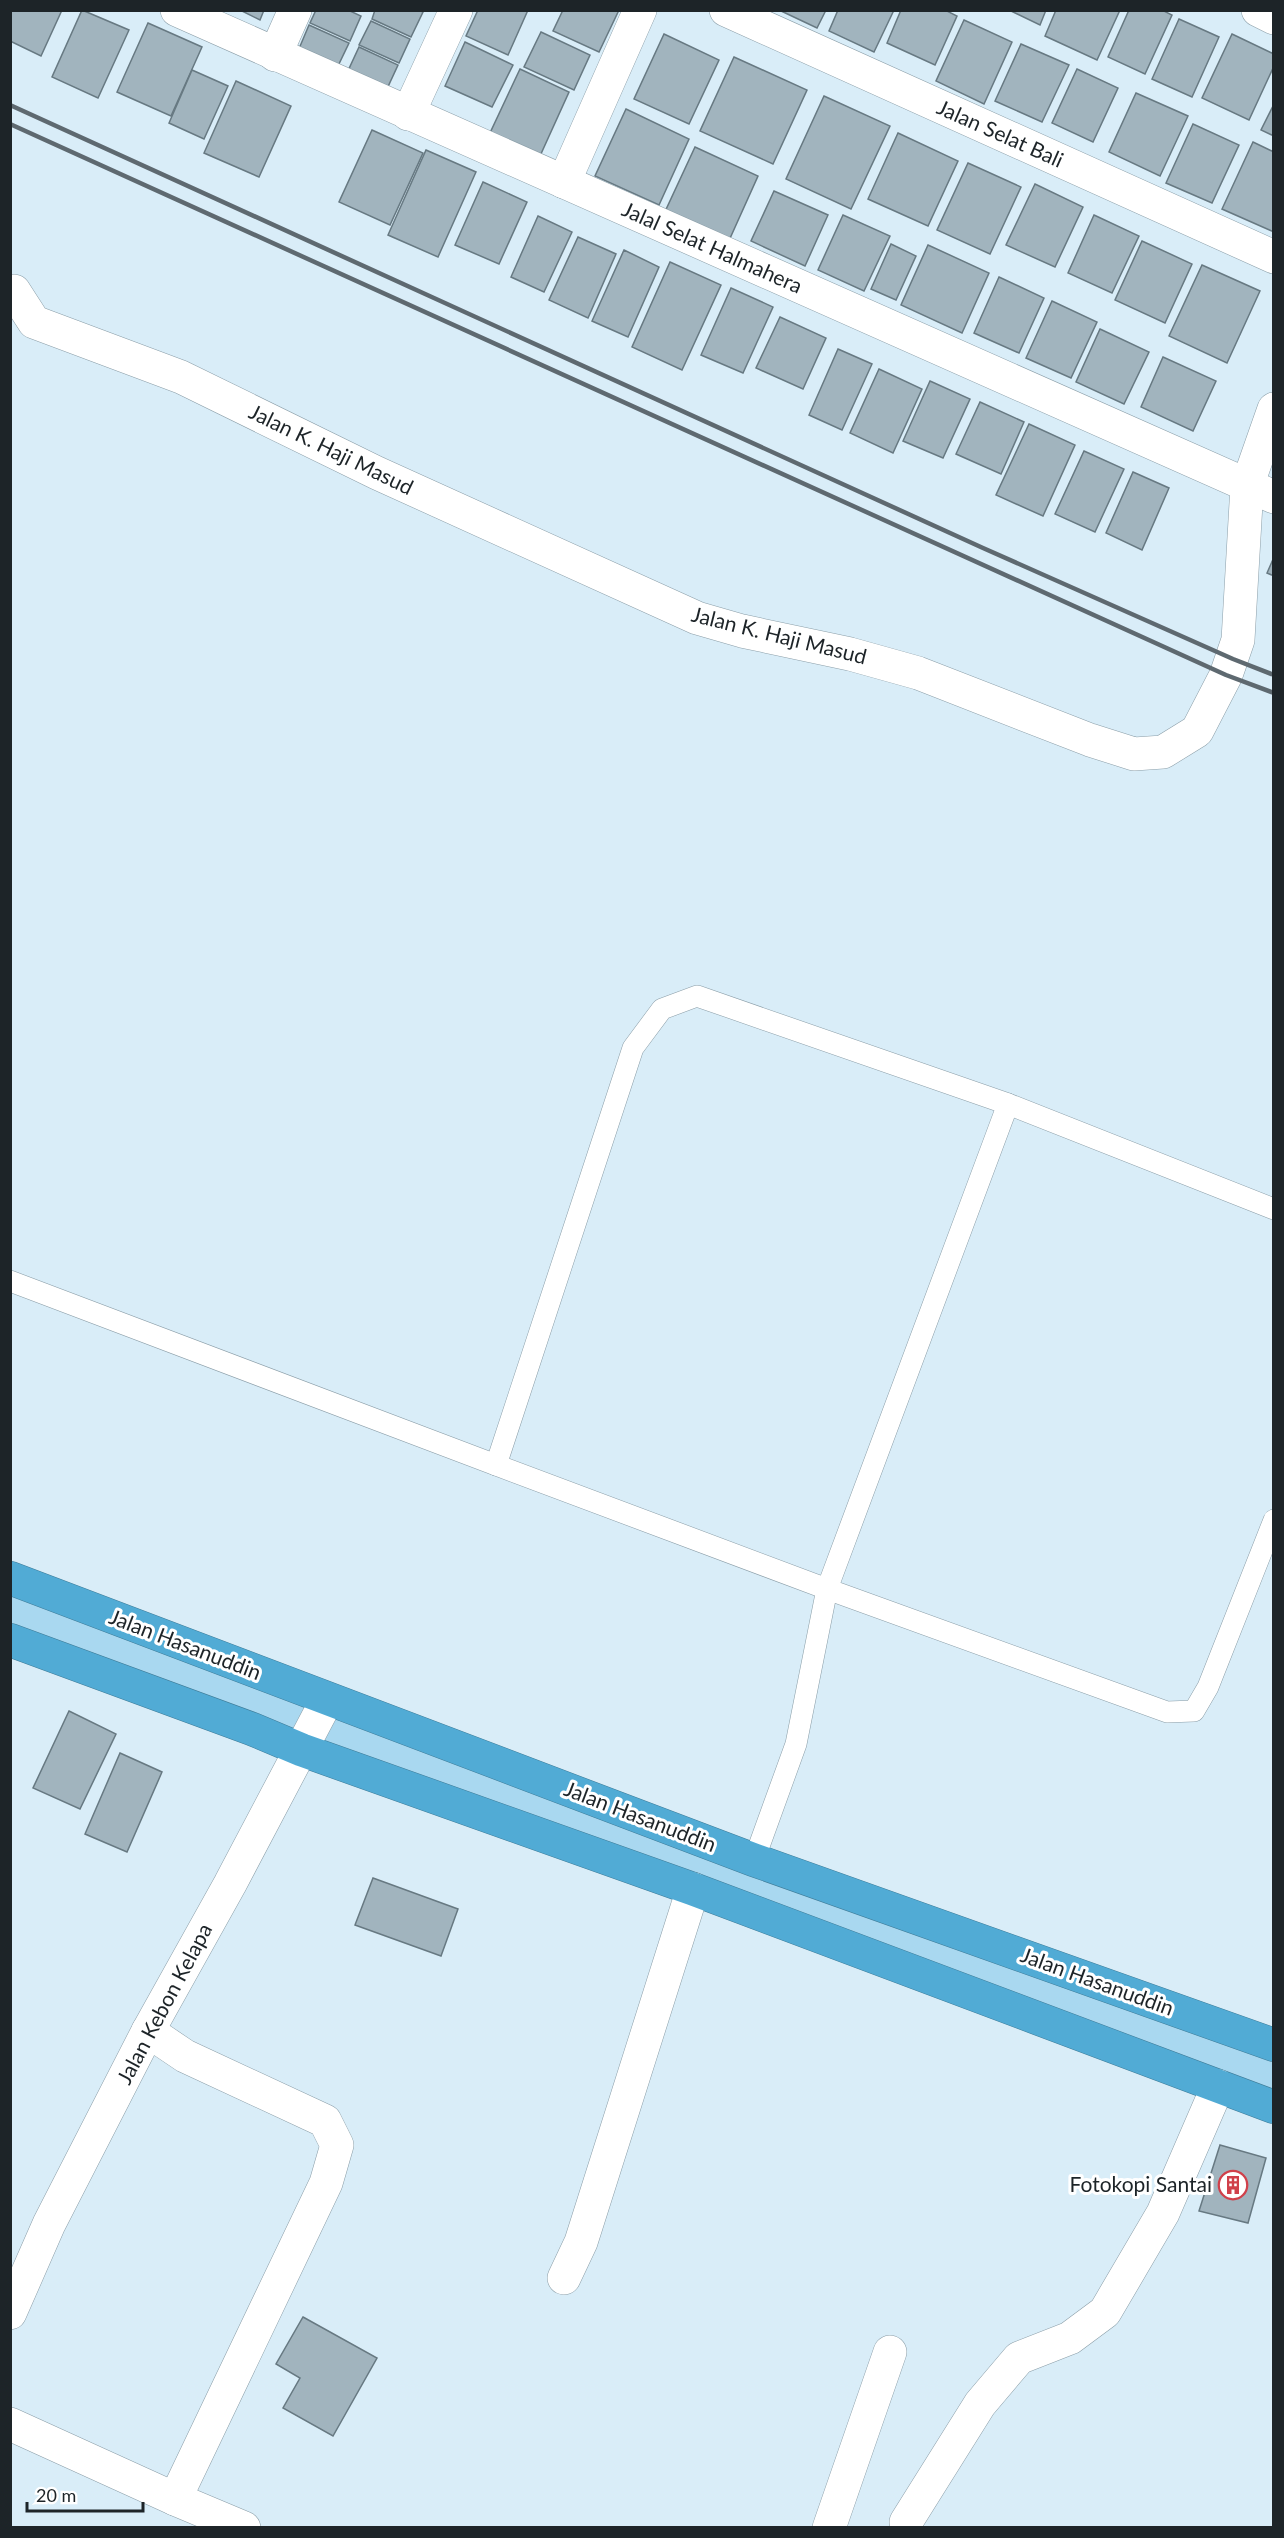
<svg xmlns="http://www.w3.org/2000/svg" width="1284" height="2538" viewBox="0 0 1284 2538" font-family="Lato,sans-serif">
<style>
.green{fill:#a9d8f0}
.building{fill:#a1b4be;stroke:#677982;stroke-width:1.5}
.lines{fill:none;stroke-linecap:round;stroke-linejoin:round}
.lane-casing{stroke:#8b9ea8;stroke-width:22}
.street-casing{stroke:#8b9ea8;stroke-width:34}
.secondary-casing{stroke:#8b9ea8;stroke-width:34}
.highway-casing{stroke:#3f7c98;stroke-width:34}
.lane{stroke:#fff;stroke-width:21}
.street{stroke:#fff;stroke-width:33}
.secondary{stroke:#fff;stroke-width:33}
.highway{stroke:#51abd5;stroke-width:33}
.rail{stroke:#5e6970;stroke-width:4.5}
.labels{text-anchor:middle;stroke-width:6;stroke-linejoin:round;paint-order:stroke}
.street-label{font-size:21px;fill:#1d2428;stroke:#fff}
.poi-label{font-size:21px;fill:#1d2428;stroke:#fff;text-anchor:end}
</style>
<rect width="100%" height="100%" fill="#d9edf8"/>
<g class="green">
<path d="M10 1582 304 1702 306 1715 298 1730 11 1640Z"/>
<path d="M338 1716 1273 2045V2107L324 1747V1728Z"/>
</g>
<g class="building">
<path d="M10 10H62L41 56 10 41Z"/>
<path d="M82 10 129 30 98 98 52 77Z"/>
<path d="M240 10H264L260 20Z"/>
<path d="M316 10H348L361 16 350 41 310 23Z"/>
<path d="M375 10H419L423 12 411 37 372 19Z"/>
<path d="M478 10H528L508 55 466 36Z"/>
<path d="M563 10H619L599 52 553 31Z"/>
<path d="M779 10H826L817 28Z"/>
<path d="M838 10H894L874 52 829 31Z"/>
<path d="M901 10H945L957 16 935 65 887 43Z"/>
<path d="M1009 10H1046L1040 25Z"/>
<path d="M1056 10H1120L1097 60 1045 36Z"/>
<path d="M1129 10H1162L1172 15 1145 74 1108 57Z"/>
<path d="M1179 19 1219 37 1192 97 1152 79Z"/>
<path d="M964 20 1012 42 984 104 936 81Z"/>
<path d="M371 21 410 39 399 63 359 45Z"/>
<path d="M148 23 202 47 171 116 117 92Z"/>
<path d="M309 25 349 43 337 68 298 51Z"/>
<path d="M541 32 590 55 574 90 524 67Z"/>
<path d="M664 34 719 60 689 124 634 99Z"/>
<path d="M1232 34 1274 54V66L1249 120 1202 98Z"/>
<path d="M465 42 513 65 492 107 445 86Z"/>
<path d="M1021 44 1069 65 1042 122 995 101Z"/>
<path d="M359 47 398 65 386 91 347 73Z"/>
<path d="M734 57 807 90 773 164 700 131Z"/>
<path d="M520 69 569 92 540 156 490 133Z"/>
<path d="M1077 69 1118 88 1093 142 1052 123Z"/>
<path d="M192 70 228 86 204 139 169 123Z"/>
<path d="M236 81 291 106 259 177 204 153Z"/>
<path d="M1136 93 1188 116 1160 176 1109 152Z"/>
<path d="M824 96 890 126 851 209 786 179Z"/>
<path d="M1274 104V136L1261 130Z"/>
<path d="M626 109 689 139 659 205 595 176Z"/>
<path d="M1193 124 1239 145 1212 203 1166 183Z"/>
<path d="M372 130 423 153 390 225 339 202Z"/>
<path d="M898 133 958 161 928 226 868 199Z"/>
<path d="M1253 142 1274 152V232L1222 209Z"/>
<path d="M695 147 758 176 727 245 663 216Z"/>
<path d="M426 150 476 172 438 257 388 235Z"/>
<path d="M968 163 1021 187 990 254 937 230Z"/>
<path d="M483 182 527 202 499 264 455 245Z"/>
<path d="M1035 184 1083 207 1055 267 1006 245Z"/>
<path d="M774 191 828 215 805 266 751 241Z"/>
<path d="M843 215 890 236 864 291 818 270Z"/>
<path d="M1094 215 1139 236 1112 293 1068 273Z"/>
<path d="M538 216 572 232 544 292 511 277Z"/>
<path d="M578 237 616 254 588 318 549 300Z"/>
<path d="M1142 241 1192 264 1165 323 1115 300Z"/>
<path d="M891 244 916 256 896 300 871 289Z"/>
<path d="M928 245 989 273 962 333 901 305Z"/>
<path d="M624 250 659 267 628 337 592 321Z"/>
<path d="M670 262 721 285 682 370 632 347Z"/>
<path d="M1202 265 1260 291 1227 363 1169 336Z"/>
<path d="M999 277 1044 298 1019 353 974 333Z"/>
<path d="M731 288 773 307 743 373 701 355Z"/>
<path d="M1052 301 1097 322 1071 378 1026 358Z"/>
<path d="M780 317 826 338 803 389 756 368Z"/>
<path d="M1100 329 1149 352 1124 404 1076 382Z"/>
<path d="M838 349 872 364 842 430 809 415Z"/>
<path d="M1163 357 1216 381 1193 431 1141 407Z"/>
<path d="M879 369 922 389 893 453 850 433Z"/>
<path d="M930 381 970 399 943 458 903 441Z"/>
<path d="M980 402 1024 422 1001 474 956 454Z"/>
<path d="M1029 424 1075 445 1043 516 996 495Z"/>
<path d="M1084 451 1124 469 1095 532 1055 514Z"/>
<path d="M1133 472 1169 488 1142 550 1106 533Z"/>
<path d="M1274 557V576L1267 573Z"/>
<path d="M69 1711 116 1734 80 1809 33 1788Z"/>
<path d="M120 1753 162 1772 127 1852 85 1834Z"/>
<path d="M373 1878 458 1909 441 1956 355 1925Z"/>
<path d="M1220 2145 1266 2158 1248 2223 1199 2211Z"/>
<path d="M303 2317 377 2358 333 2436 283 2408 300 2378 276 2364Z"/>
</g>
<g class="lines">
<g class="lane-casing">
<g id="lane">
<path d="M1274 1209 1008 1104 697 996 662 1009 633 1048 496 1465 827 1589 1167 1712 1194 1711 1208 1687 1274 1520"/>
<path d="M10 1281 496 1465"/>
<path d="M754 1860 796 1744 827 1589 1008 1104"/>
</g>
</g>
<g class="street-casing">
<g id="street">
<path d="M177 10 1274 497"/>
<path d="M726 10 1274 257"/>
<path d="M1258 10 1274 18"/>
<path d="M275 55 295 10"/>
<path d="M408 114 456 10"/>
<path d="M564 182 640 10"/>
<path d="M148 2031 185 2056 325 2121 337 2145 326 2183 175 2499"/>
<path d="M564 2278 581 2242 693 1889"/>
<path d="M10 2424 175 2499 244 2528"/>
<path d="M906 2522 980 2404 1019 2358 1070 2338 1105 2312 1163 2213 1218 2086"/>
<path d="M829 2528 890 2352"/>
</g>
</g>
<g class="secondary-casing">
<g id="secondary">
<path d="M10 294 14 291 34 322 181 377 377 473 697 618 742 631 850 654 918 673 1090 740 1134 754 1163 752 1197 731 1226 675 1238 640 1247 486 1274 409"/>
<path d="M10 2313 49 2224 148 2031 230 1884 327 1700"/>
</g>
</g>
<g class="highway-casing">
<g id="highway">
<path d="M10 1578 754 1860 1274 2045"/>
<path d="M10 1640 252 1729 302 1750 693 1889 1274 2107"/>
</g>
</g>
<use href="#lane" class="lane"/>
<use href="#street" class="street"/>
<use href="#secondary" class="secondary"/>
<use href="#highway" class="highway"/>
<g class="rail">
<path d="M10 105 983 548 1233 659 1274 675"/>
<path d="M10 124 1226 675 1274 693"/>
</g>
</g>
<defs>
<g id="building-ring" transform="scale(1.5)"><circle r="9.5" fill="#fff" stroke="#d0404a" stroke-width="1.5"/><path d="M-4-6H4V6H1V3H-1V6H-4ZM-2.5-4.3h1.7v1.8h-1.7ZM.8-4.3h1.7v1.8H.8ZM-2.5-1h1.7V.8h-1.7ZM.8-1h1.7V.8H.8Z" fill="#d0404a"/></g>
</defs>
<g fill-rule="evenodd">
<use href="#building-ring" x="1233" y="2185"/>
</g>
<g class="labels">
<g class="street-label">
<text transform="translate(1000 134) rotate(24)" y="7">Jalan Selat Bali</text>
<text transform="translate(712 248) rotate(24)" y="7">Jalal Selat Halmahera</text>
<text transform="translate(331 450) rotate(26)" y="7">Jalan K. Haji Masud</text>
<text transform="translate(779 636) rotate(14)" y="7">Jalan K. Haji Masud</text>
<text transform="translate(185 1645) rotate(21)" y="7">Jalan Hasanuddin</text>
<text transform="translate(640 1817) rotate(21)" y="7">Jalan Hasanuddin</text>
<text transform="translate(1097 1982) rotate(20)" y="7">Jalan Hasanuddin</text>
<text transform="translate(165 2004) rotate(-62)" y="7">Jalan Kebon Kelapa</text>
</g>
<g class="poi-label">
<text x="1212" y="2192">Fotokopi Santai</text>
</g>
</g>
<rect width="1284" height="2538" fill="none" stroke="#1d2428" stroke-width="24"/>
<path d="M27 2502v9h116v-9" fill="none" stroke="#1d2428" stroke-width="3"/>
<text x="36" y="2502" font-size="18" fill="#1d2428" stroke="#ffffff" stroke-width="4.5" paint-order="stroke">20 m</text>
</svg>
